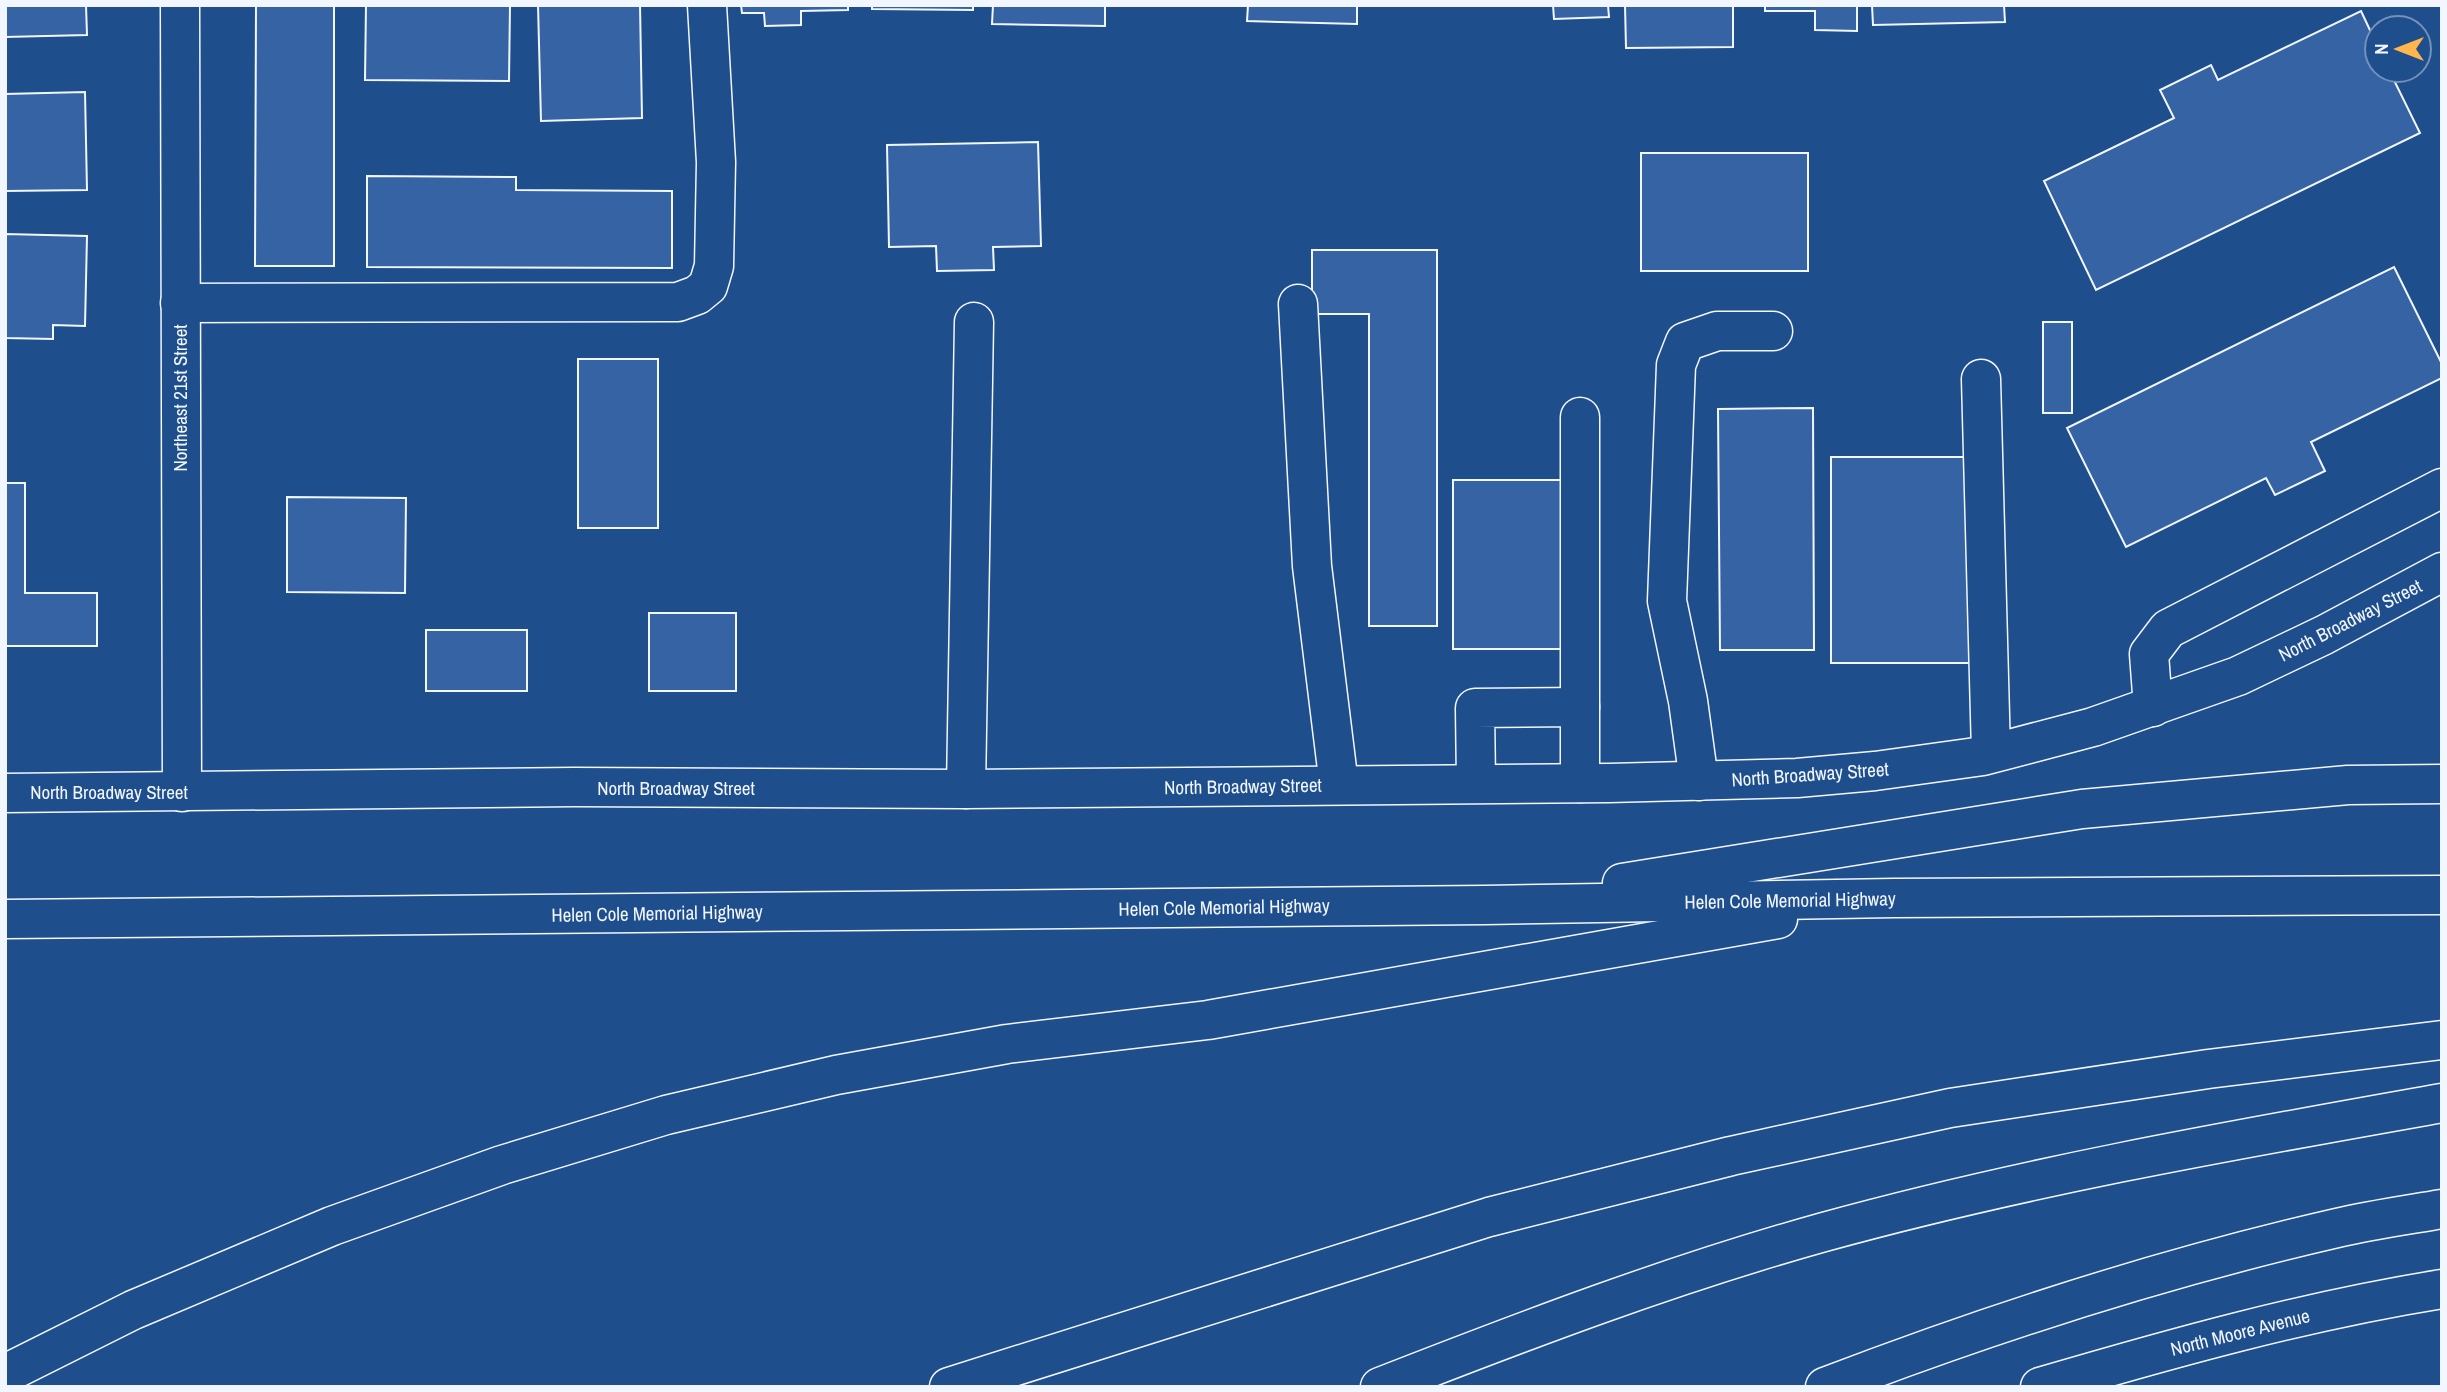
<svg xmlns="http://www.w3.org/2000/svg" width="2447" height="1392" viewBox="0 0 2447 1392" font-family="'Archivo Narrow',sans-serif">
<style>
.building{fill:#3563a3;stroke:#f2f6ff;stroke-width:2}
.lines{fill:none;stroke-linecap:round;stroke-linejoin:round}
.minor-casing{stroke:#f2f6ff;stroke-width:41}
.major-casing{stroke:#f2f6ff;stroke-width:41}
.highway-casing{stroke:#f2f6ff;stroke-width:41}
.minor{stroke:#1f4e8c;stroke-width:38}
.major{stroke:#1f4e8c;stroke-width:38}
.highway{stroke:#1f4e8c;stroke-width:38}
.labels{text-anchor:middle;stroke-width:5;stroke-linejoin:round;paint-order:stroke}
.street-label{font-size:19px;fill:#f2f6ff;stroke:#1f4e8c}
</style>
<rect width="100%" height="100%" fill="#1f4e8c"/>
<g class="building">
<path d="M5 5H86L87 35 5 37Z"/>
<path d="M256 5H334V266H255Z"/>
<path d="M366 5H510L509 81 365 80Z"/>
<path d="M538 5H640L642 118 541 121Z"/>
<path d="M741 5H848V10L801 11V25L765 26 764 13H742Z"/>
<path d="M872 5H973V10L872 9Z"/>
<path d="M993 5H1105V26L992 24Z"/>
<path d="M1248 5H1357V24L1247 21Z"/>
<path d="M1553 5H1608L1609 17 1554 19Z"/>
<path d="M1625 5H1733V47L1626 48Z"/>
<path d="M1765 5H1857V31L1815 30V11H1765Z"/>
<path d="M1872 5H2004L2005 22 1873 25Z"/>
<path d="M2361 11 2377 45V70H2389L2420 133 2096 290 2044 181 2174 118 2160 90 2211 65 2218 80Z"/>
<path d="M85 92 87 190 5 191V94Z"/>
<path d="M1038 142 1041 246 993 247 994 270 937 271 936 246 889 247 887 145Z"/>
<rect x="1641" y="153" width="167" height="118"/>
<path d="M367 176 516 177V190L672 191V268L367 267Z"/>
<path d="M5 234 87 236 85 326 53 325V339L5 338Z"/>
<path d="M1312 250H1437V626H1369V314H1312Z"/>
<path d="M2394 267 2442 364V378L2311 442 2325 471 2275 495 2266 478 2126 547 2067 428Z"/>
<rect x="2043" y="322" width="29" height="91"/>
<rect x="578" y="359" width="80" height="169"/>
<path d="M1813 408 1814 650H1720L1718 409Z"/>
<rect x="1831" y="457" width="142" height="206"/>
<rect x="1453" y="480" width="109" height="169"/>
<path d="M5 483H25V593H97V646H5Z"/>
<path d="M287 497 406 498 405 593 287 592Z"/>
<rect x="649" y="613" width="87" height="78"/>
<rect x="426" y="630" width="101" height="61"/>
</g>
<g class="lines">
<g class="minor-casing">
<g id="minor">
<path d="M180 5 182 792"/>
<path d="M180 303 678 302 697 295 708 286 714 266 716 162 707 5"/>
<path d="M1298 304 1312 566 1339 785"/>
<path d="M1981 379 1991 753"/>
<path d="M1580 417V707"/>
<path d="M2153 707 2149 654 2168 629 2442 488"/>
<path d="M1699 781 1688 701 1667 601 1676 365 1685 342 1717 331H1773"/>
<path d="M1476 783 1475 708 1580 707V783"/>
<path d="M966 789 974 322"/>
<path d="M2040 1387C2173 1348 2305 1311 2442 1289"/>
</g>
</g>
<g class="major-casing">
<g id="major">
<path d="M5 793 574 787 966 789 1609 783 1797 778 1875 771 1983 756 2093 727 2238 676 2324 635 2442 572"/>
<path d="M1825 1387C1992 1323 2163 1268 2337 1228 2371 1220 2407 1215 2442 1209"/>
</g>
</g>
<g class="highway-casing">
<g id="highway">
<path d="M1622 883 2082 809 2348 785 2442 784"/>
<path d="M5 919 1485 905 1894 898 2442 895"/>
<path d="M5 1374 133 1310 332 1226 502 1165 666 1115 836 1075 1007 1044 1208 1020 1778 919"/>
<path d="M949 1387 1489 1217 1731 1156 1950 1108 2208 1069 2442 1040"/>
<path d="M1380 1387C1526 1330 1673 1274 1824 1232 2027 1176 2234 1140 2442 1103"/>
</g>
</g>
<use href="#minor" class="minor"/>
<use href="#major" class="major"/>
<use href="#highway" class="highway"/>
</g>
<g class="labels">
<g class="street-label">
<text transform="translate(180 398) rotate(-90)" y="7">Northeast 21st Street</text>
<text transform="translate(2350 620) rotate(-27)" y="7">North Broadway Street</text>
<text transform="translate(1810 774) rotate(-4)" y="7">North Broadway Street</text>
<text transform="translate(1243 786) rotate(-1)" y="7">North Broadway Street</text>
<text x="676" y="795">North Broadway Street</text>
<text x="109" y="799">North Broadway Street</text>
<text transform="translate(1790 900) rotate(-1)" y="7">Helen Cole Memorial Highway</text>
<text transform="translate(1224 907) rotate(-1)" y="7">Helen Cole Memorial Highway</text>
<text transform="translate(657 913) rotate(-1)" y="7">Helen Cole Memorial Highway</text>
<text transform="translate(2240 1332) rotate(-14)" y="7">North Moore Avenue</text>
</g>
</g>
<rect width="2447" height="1392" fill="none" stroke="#f2f6ff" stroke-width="14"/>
<g transform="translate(2398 49) rotate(270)"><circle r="33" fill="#1f4e8c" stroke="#7391ba" stroke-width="2"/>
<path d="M0-5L12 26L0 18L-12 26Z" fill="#ffb74d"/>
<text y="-10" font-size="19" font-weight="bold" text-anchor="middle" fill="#f2f6ff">N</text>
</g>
</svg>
